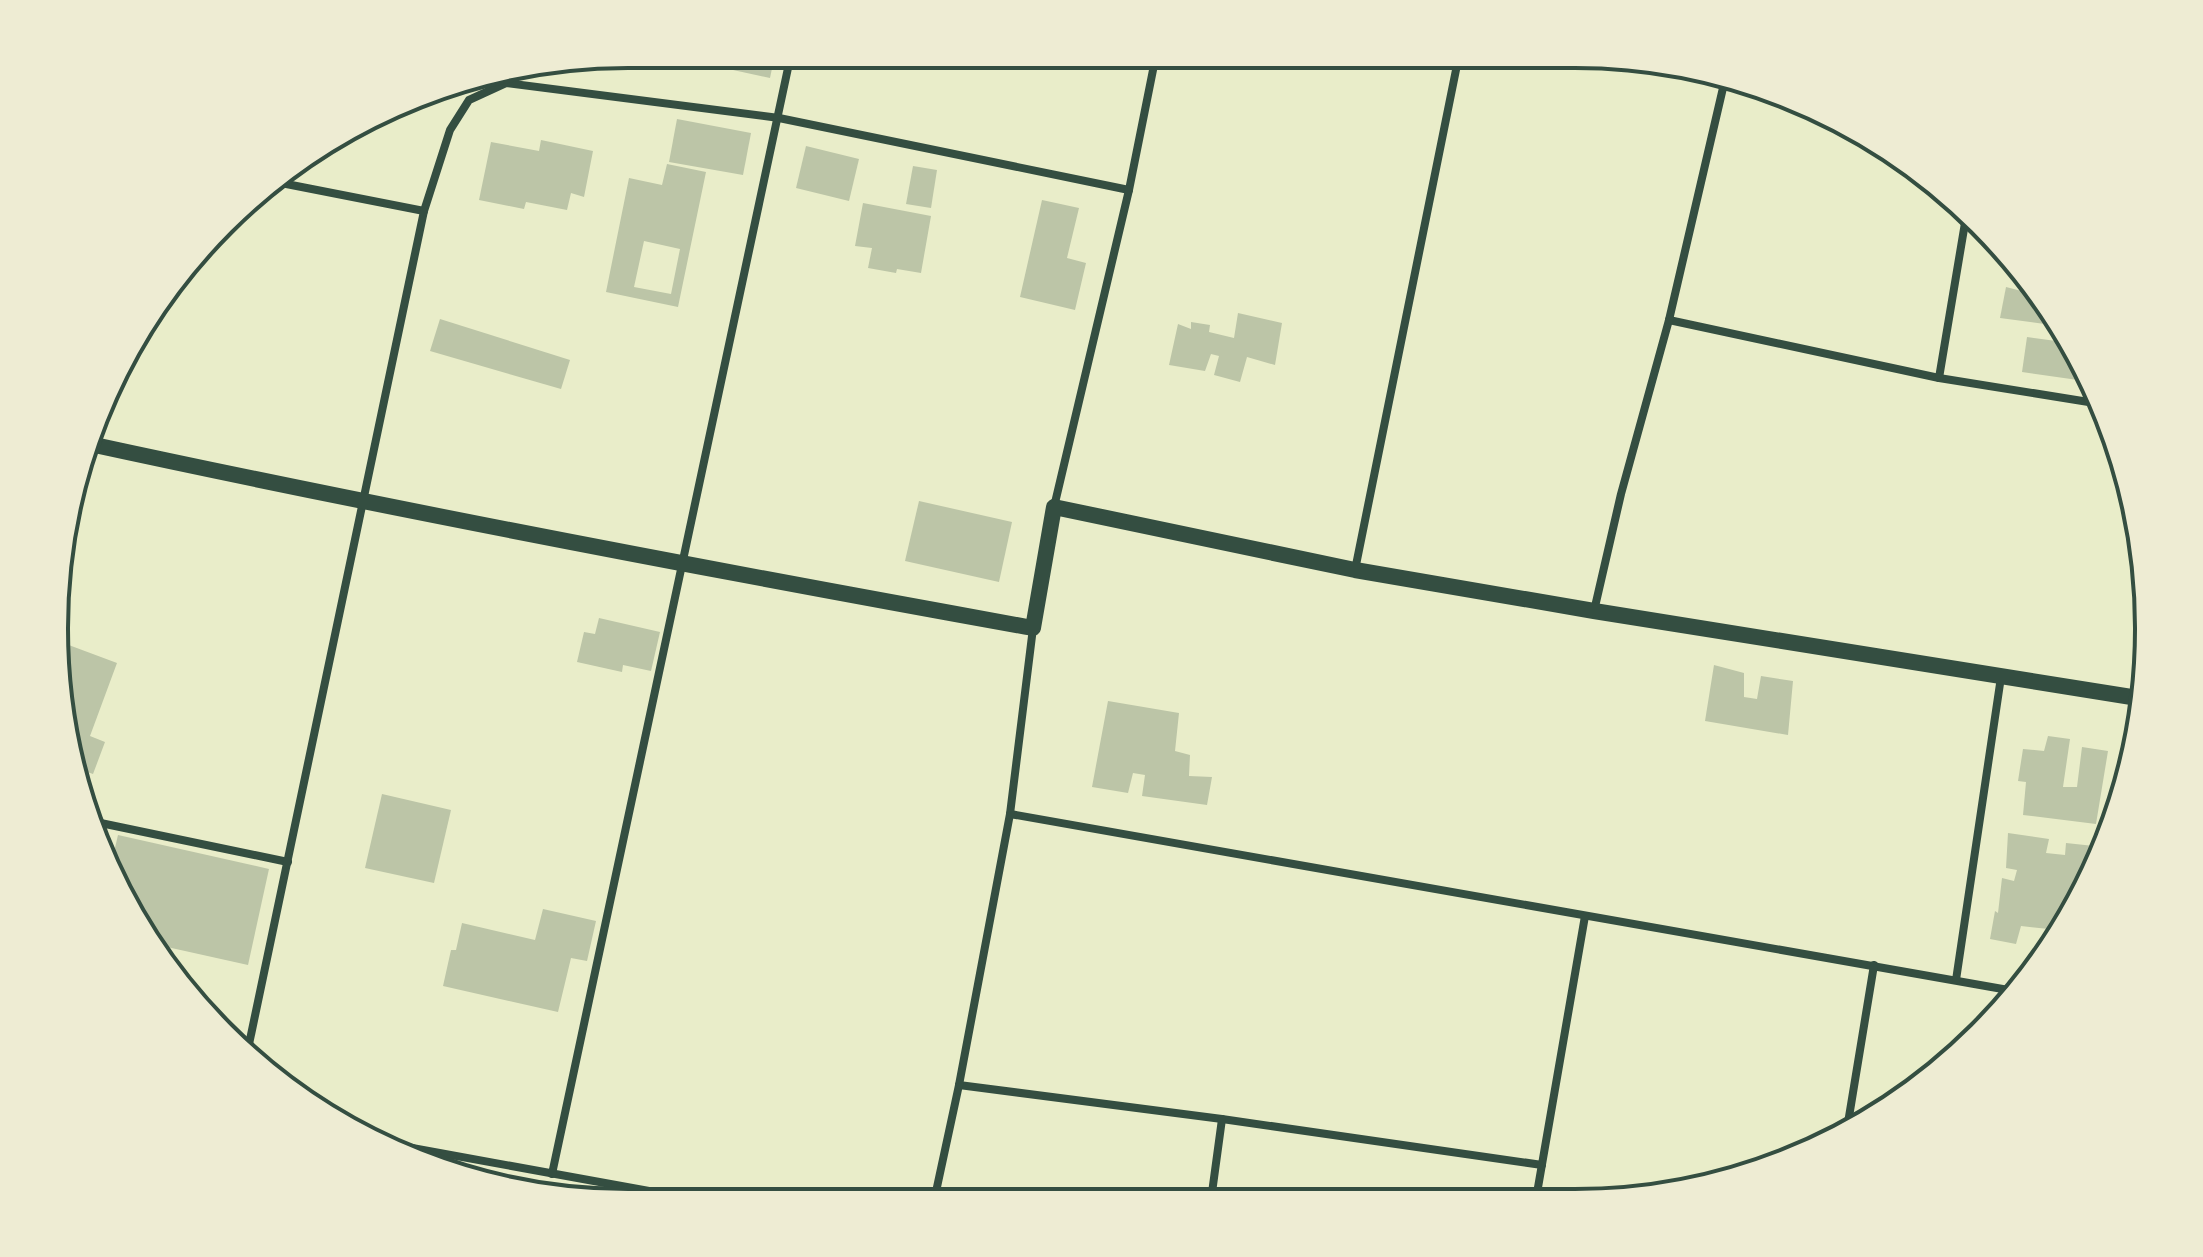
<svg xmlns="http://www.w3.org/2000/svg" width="2203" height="1257" viewBox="0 0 2203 1257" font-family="Lato,sans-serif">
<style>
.building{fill:#bcc5a7;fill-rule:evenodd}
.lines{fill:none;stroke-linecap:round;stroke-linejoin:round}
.minor{stroke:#344e41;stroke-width:8}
.secondary{stroke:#344e41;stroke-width:16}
.rim{fill:none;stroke:#344e41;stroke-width:4}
</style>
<rect width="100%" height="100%" fill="#e9edc9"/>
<g class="building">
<path d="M639 54H659L658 59Z"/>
<path d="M736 54H775L770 78 733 70Z"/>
<path d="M677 119 751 133 743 175 669 162Z"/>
<path d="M541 140 593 151 584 197 571 193 567 210 526 202 524 209 479 200 491 142 539 151Z"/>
<path d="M806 146 859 159 849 201 796 188Z"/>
<path d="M667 164 706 172 678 307 606 292 629 178 662 185ZM644 241 680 249 671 294 634 287Z"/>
<path d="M913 166 937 170 931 208 906 204Z"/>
<path d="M1042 200 1079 208 1067 258 1086 263 1075 310 1020 297Z"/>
<path d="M863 203 931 216 921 273 897 269 896 273 868 268 872 248 855 246Z"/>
<path d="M2006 287 2041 296 2059 326 2000 318Z"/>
<path d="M1238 313 1282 323 1275 365 1247 357 1240 382 1214 375 1219 356 1211 354 1205 371 1169 365 1178 324 1191 329V322L1210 325 1209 332 1234 338Z"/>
<path d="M440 319 570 360 561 389 430 351Z"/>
<path d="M2027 337 2071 343 2092 382 2022 372Z"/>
<path d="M919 501 1012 522 999 582 905 561Z"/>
<path d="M599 618 660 632 651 671 623 665 622 672 577 662 584 632 595 634Z"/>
<path d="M58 641 117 663 90 736 105 742 93 774 79 769 55 666Z"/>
<path d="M1714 665 1744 673V697L1757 699 1761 676 1793 681 1788 735 1705 721Z"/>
<path d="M1108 701 1179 713 1175 751 1190 755 1189 776 1212 777 1207 805 1142 796 1145 775 1133 773 1128 793 1092 787Z"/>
<path d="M2048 736 2070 739 2063 787H2077L2082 747 2108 751 2096 824 2023 815 2026 782 2018 781 2023 749 2044 751Z"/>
<path d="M382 794 451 810 434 883 365 868Z"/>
<path d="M2008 833 2049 839 2046 853 2065 855 2066 843 2094 846 2090 876 2084 889 2072 886 2068 905 2076 907 2057 935 2058 930 2021 926 2016 944 1990 939 1995 911 1998 913 2002 878 2014 881 2017 870 2006 868Z"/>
<path d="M118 835 269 869 248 965 158 945 110 869Z"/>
<path d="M543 909 596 921 587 961 571 958 558 1012 443 986 451 950H456L462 923 535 940Z"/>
</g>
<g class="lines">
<g class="minor">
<path d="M271 181 424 211"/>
<path d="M1669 320 1939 378 2101 404"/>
<path d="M1939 378 1967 211"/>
<path d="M1054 507 1129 190 1156 55"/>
<path d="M1355 570 1459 55"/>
<path d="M1594 611 1621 494 1669 320 1726 75"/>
<path d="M2137 697 2146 636"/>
<path d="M1010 814 2014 991"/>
<path d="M91 821 288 862"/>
<path d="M1956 980 2001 677"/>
<path d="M248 1049 424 211 450 130 469 100 506 83 779 118 1129 190"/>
<path d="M959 1085 1222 1119 1542 1165"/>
<path d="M1847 1129 1874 965"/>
<path d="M374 1141 704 1201"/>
<path d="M552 1174 791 54"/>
<path d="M1536 1199 1585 916"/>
<path d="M1211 1200 1222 1119"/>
<path d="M934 1201 959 1085 1010 814 1033 628"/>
</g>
<path class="secondary" d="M90 444C403 512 717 571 1033 628L1054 507 1355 570 1594 611 2144 699"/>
</g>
<path d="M0 0H2203V1257H0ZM628 68H1575A560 560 0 0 1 2135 628V629A560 560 0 0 1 1575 1189H628A560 560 0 0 1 68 629V628A560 560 0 0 1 628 68Z" fill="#eeecd3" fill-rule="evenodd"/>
<path class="rim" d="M628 68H1575A560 560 0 0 1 2135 628V629A560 560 0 0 1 1575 1189H628A560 560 0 0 1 68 629V628A560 560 0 0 1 628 68Z"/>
</svg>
